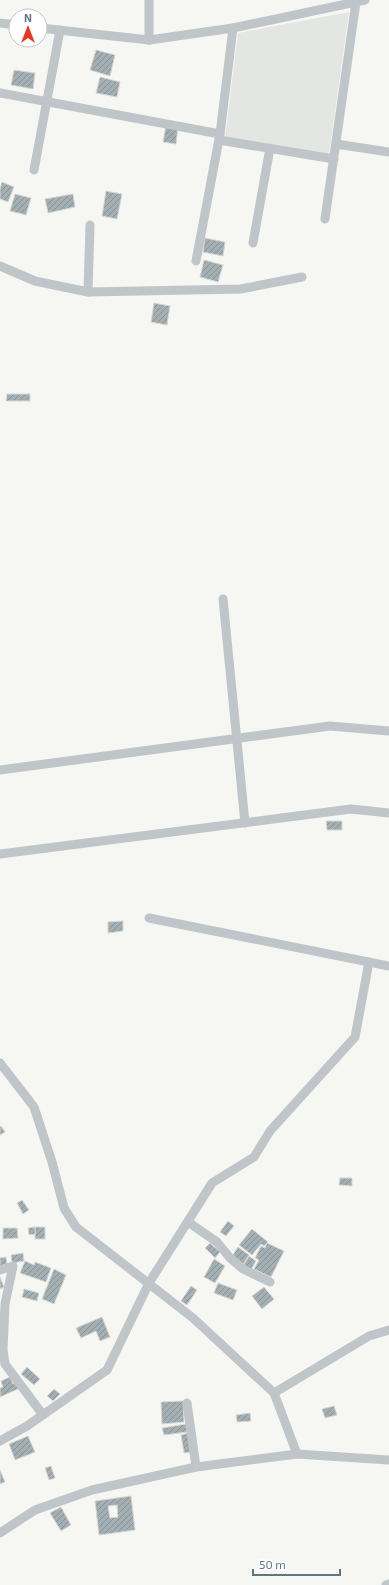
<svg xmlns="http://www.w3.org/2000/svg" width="389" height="1585" viewBox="0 0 389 1585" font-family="'Exo 2',sans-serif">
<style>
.built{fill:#e4e6e4}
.building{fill:url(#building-hatch);stroke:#d8d7d5;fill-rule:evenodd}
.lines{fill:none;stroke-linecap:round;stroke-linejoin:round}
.minor{stroke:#bfc5c8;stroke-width:9}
</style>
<defs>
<pattern id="building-hatch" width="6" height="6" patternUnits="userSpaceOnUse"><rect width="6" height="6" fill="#a3afb3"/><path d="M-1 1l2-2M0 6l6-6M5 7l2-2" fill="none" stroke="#889397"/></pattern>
</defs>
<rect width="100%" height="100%" fill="#f6f6f3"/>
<path class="built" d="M349 12 329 155 225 138 238 33Z"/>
<g class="building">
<path d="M96 50 115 55 110 76 90 70Z"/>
<path d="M14 70 35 73 33 89 11 85Z"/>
<path d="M100 77 120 82 117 97 96 93Z"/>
<path d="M166 125 178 127 176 144 163 142Z"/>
<path d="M2 182 14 187 8 202 0 199V189Z"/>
<path d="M106 191 122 194 117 219 102 216Z"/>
<path d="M15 194 31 198 26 215 10 211Z"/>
<path d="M73 194 75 207 48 213 45 199Z"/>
<path d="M205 238 225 242 223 256 203 252Z"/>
<path d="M204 260 223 265 218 282 200 277Z"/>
<path d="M154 303 170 306 167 325 151 322Z"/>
<path d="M7 394H30V401H6Z"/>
<path d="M326 821H342V830H327Z"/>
<path d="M123 921V931L108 933V922Z"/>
<path d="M1 1126 5 1132 0 1135V1127Z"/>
<path d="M340 1178H352V1186L339 1185Z"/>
<path d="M22 1200 29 1210 23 1214 17 1203Z"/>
<path d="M228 1221 234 1226 226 1236 220 1232Z"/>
<rect x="35" y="1227" width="10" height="12"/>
<path d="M35 1227V1234L29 1235 28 1228Z"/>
<path d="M3 1228H17L18 1238 3 1239Z"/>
<path d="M252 1229 268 1242 264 1246 261 1244 252 1255 239 1245Z"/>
<path d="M210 1243 220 1252 215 1258 205 1248Z"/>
<path d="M267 1243 284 1251 271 1277 254 1269 259 1260 255 1258 261 1246 265 1248Z"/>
<path d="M238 1247 249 1255 242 1266 231 1258Z"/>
<path d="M23 1253 24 1261 12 1263 11 1255Z"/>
<path d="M249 1256 256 1261 250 1271 243 1266Z"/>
<path d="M6 1257 7 1264 0 1266V1258Z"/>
<path d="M214 1259 225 1266 215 1283 204 1277Z"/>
<path d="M25 1261 34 1265 35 1262 51 1268 46 1282 20 1273Z"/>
<path d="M54 1269 66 1275 54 1304 42 1299Z"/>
<path d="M0 1277 4 1287 0 1289Z"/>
<path d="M218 1283 237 1290 233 1300 214 1293Z"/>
<path d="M191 1286 197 1290 187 1305 181 1301Z"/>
<path d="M264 1287 274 1299 262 1309 252 1296Z"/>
<path d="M24 1289 39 1293 37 1301 22 1297Z"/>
<path d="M102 1317 110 1337 100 1341 96 1331 81 1338 76 1328Z"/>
<path d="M27 1367 40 1379 34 1385 21 1374Z"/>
<path d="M10 1377 13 1384 17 1382 20 1388 0 1397V1388L3 1387 1 1381Z"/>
<path d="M54 1389 60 1394 53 1401 47 1396Z"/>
<path d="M183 1401 184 1422 162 1424 161 1402Z"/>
<path d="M334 1406 337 1415 325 1418 322 1409Z"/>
<path d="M250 1413 251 1421 237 1422 236 1415Z"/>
<path d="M186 1424 187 1432 164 1435 162 1428Z"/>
<path d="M189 1433 192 1452 184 1453 181 1435Z"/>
<path d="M28 1436 35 1452 15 1460 9 1444Z"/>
<path d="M51 1466 55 1478 49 1480 45 1468Z"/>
<path d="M0 1470 5 1482 0 1484Z"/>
<path d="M131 1496 135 1530 99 1535 95 1501ZM117 1505 118 1517 110 1518 108 1506Z"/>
<path d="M61 1507 71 1525 61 1531 50 1513Z"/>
</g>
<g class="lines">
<g class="minor">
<path d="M0 23 16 25"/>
<path d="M40 28 149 40 233 28 365 0"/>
<path d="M149 40V0"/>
<path d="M0 93 220 134"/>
<path d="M219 140 334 159"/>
<path d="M336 144 389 152"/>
<path d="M34 170 60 30"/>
<path d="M325 219 356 2"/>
<path d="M253 243 270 148"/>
<path d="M196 261 220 134 233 28"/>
<path d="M0 266 35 281 88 292 241 289 302 277"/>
<path d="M88 292 90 225"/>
<path d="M223 599 245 823"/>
<path d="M0 770 330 726 389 731"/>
<path d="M0 854 351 809 389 813"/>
<path d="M149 918 389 966"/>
<path d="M0 1063 34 1107 52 1162 64 1208 76 1227 193 1318 274 1393 297 1454"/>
<path d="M188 1222 217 1242 230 1258 243 1269 270 1282"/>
<path d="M0 1270 13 1266 5 1304 3 1350 5 1364 43 1415"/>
<path d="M274 1393 369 1336 389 1330"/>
<path d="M187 1403 196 1467"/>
<path d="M0 1441 27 1426 107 1370 149 1283 212 1183 254 1157 270 1131 355 1037 369 962"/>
<path d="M0 1533 35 1510 92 1490 196 1467 297 1454 389 1460"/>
<path d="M386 1585 389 1584"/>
</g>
</g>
<g transform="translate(28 28)"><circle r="19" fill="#ffffff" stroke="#bfc8cc"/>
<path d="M0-3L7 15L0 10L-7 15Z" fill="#e83521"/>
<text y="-6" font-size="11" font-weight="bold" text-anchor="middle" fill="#60767f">N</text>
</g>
<path d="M253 1569v6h87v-6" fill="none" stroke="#60767f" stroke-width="2"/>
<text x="259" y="1569" font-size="12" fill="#60767f" stroke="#ffffff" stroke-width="3" paint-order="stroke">50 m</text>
</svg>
